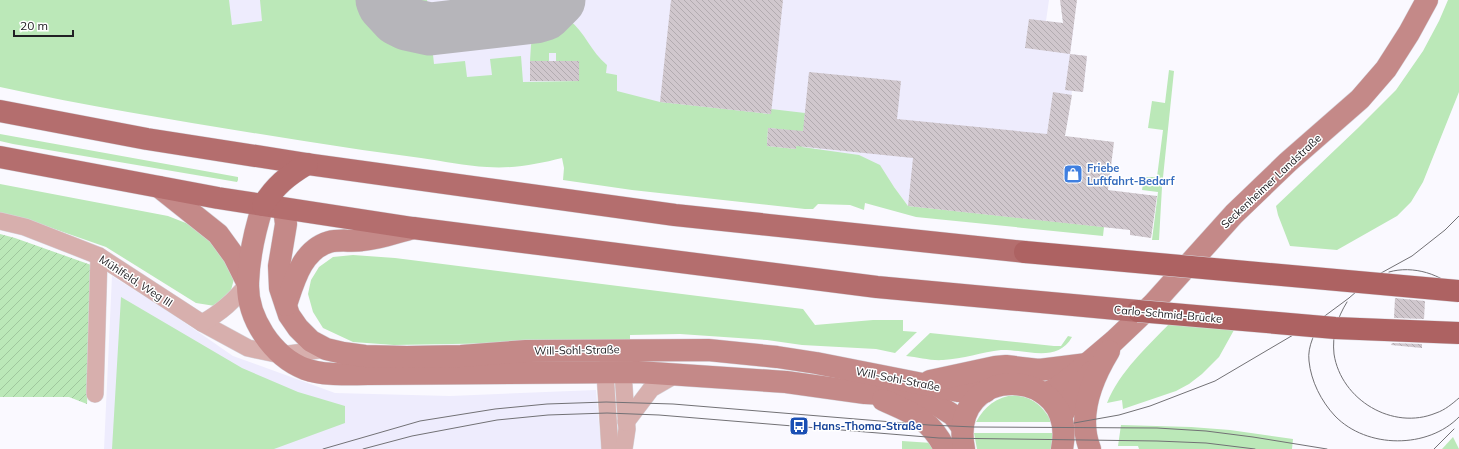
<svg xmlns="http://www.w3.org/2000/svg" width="1459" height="449" viewBox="0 0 1459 449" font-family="Mulish,sans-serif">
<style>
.built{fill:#eeecfd}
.grass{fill:#bbe8b8;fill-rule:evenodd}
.garden{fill:url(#garden-furrows)}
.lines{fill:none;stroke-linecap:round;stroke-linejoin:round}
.taxiway{stroke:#b6b5ba;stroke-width:53}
.building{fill:url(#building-back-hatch)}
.minor-casing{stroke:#d7d6dc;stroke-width:18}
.secondary-casing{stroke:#d7d6dc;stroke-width:23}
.primary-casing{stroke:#d7d6dc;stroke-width:23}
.minor{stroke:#d7afad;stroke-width:17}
.secondary{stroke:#c48988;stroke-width:22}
.primary{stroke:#b46e6e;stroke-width:22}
.tram{stroke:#727175;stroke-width:1}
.trunk-bridge-casing{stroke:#d7d6dc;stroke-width:23;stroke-linecap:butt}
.trunk-bridge{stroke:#ad6262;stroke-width:22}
.labels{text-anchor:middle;stroke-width:3;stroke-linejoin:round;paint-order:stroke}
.shop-label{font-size:11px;font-weight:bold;fill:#366cbe;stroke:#fff;text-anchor:start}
.street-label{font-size:11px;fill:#212024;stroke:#fff}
.transit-label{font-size:11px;font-weight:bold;fill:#164399;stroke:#fff;text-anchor:start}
</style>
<defs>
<pattern id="garden-furrows" width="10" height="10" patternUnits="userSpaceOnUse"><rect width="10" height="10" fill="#bbe8b8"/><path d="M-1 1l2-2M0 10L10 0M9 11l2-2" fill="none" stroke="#a0c79e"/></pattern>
<pattern id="building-back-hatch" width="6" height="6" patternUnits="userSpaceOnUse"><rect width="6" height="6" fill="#d0c7cd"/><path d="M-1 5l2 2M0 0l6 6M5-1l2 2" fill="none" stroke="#b2abb0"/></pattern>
</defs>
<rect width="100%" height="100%" fill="#faf9ff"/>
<g class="built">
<path d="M0 0H1049L1046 21 1074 25 1070 54 1087 56 1083 92 1072 91 1067 124 1049 121 1037 219 908 206 894 187 796 149 767 146Z"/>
<path d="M112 276 165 309 233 356 335 393 450 396 596 390 601 446 625 449H104Z"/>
</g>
<g class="grass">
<path d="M0 0H229L232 25 262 21 260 0H369L378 19 403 39 432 45 434 64 465 61 467 77 492 75 490 59 521 56 523 82 579 81 578 61H556V53H549V61H530L531 45 535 32 552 28 563 22 569 20C585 32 591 52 607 65L606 73 617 75V91L660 102 770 114 771 109 805 113 802 147 859 155 880 165 894 187 908 206 1104 227 1103 236 916 217 865 203 864 210 850 205 818 204 813 209H805L632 190 563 180 564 168 562 158C538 164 513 169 487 167 465 166 443 161 421 158 382 153 343 147 304 141 203 125 101 109 0 87ZM768 128 797 131 796 149 767 146Z"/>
<path d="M409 0H427L428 5 416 4Z"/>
<path d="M1448 0H1459V92L1423 182 1411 202 1397 216 1337 250 1290 246 1278 215 1276 206 1358 128 1396 90 1423 51 1439 21Z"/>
<path d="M1169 70 1174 71 1162 187 1159 240H1152L1158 192 1142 190 1144 177H1157L1163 130 1148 128 1152 101 1165 103Z"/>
<path d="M0 134 238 177V180L237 182 13 144 0 141Z"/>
<path d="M0 184 168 216 201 229 216 244 234 279 230 294 215 306 196 303 106 247 23 218 0 213Z"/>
<path d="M353 255 395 258 803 309 815 325 873 320H903V331L917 332 895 353 876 349 802 345 767 340 680 334 630 335V343L579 342 394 345 353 342 323 328 313 312 308 294 311 280 319 267 333 257Z"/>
<path d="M121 297 242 368 298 392 345 406V423L274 449H112Z"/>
<path d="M1171 322 1234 330 1219 357 1202 374 1189 384 1176 391 1123 409 1122 400 1107 403C1120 371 1147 347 1171 322Z"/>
<path d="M930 333 1054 346H1061L1068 336 1072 337C1057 364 1025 349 1001 350 982 352 963 359 943 360 931 361 918 357 906 356Z"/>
<path d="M1015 395C1035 398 1042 406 1052 422H976C985 406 996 397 1015 395Z"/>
<path d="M1121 425 1191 427 1230 430 1293 439 1292 449H1139L1138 446H1118Z"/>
<path d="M974 433H1053L1051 449H977Z"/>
<path d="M1453 437 1459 449H1442Z"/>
<path d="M902 441 932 443 935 449H902Z"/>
</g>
<path class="garden" d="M0 234 15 238 94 266 87 404 69 397H0Z"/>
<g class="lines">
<path class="taxiway" d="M382 0 384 5 397 19 407 24 430 29 535 17 545 14 559 0"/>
</g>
<g class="building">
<path d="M671 0H783L771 114 660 102Z"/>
<path d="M1060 0H1077L1070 54 1025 48 1029 19 1063 23Z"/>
<path d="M1070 54 1087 56 1083 92 1065 90Z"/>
<rect x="530" y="61" width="49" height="20"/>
<path d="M809 72 901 81 897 119 1047 134 1053 92 1072 95 1065 136 1114 142 1108 190 1157 196 1151 238 1130 235V230L908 206 913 158 796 146V149L767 146 768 128 803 131Z"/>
<path d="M1395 298 1425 301 1424 319 1394 318Z"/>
<path d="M1392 343 1422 344V348L1391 345Z"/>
</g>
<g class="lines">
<g class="minor-casing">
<g id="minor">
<path d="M0 221 25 227 99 256 202 323 248 348 281 355 326 349"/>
<path d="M202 323C222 312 233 301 248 284"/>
<path d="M609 361 605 373 610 449"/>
<path d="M619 361 623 372 625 402 627 429 624 449"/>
<path d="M95 394 99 256"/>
<path d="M626 422 651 389 677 374"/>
</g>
</g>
<g class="secondary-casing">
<g id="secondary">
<path d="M159 187 218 234 234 256 248 284"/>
<path d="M263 205C255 230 249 256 248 283 247 318 272 356 305 369 325 376 348 374 368 374L638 372 786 382 865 393 903 395 934 403 953 415 962 427"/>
<path d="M284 209 286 224 279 266 280 288 289 315 298 328 311 341 326 349 343 353 365 356 407 357 461 356 526 351 708 350 777 357 816 363 958 391 985 392"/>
<path d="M286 305C294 281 302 250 329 242 340 239 352 242 363 240 380 239 397 232 413 228"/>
<path d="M930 381 995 367 1006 366 1039 370 1087 364"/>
<path d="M1044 394 1055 389 1068 380 1114 341 1153 304 1234 214 1288 162 1360 99 1386 69 1409 33 1427 0"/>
<path d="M883 400C912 413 930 418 945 449"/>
<path d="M1061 417 1077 389 1092 372"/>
<path d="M964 449C947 361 1079 364 1062 449"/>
<path d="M1090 449C1077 416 1092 379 1109 351"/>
</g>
</g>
<g class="primary-casing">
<g id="primary">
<path d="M0 111 147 139 307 164 675 215 1025 252"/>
<path d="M0 157 218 198 413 228 877 287 1138 311"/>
<path d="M263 205C275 186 287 176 307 164"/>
</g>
</g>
<use href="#minor" class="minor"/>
<use href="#secondary" class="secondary"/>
<use href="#primary" class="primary"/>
<g class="tram">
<path d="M1389 272C1413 265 1442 274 1459 292"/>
<path d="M1347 302C1337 318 1332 335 1334 354 1341 400 1393 431 1436 413 1445 410 1452 404 1459 398"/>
<path d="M1322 318C1316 331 1307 346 1309 361 1311 381 1321 401 1335 416 1367 449 1428 449 1459 417"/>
<path d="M1074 423 1119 415 1150 406 1215 381 1322 318 1349 298 1372 278 1412 256 1445 230 1459 216"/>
<path d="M323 449 420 421 495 409 547 404 606 402 673 404 929 425 974 427 1157 428 1206 431 1253 437 1327 449"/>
<path d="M363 449 412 436 497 420 548 415 607 413 659 415 939 438 1157 441 1206 443 1255 449"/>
<path d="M1434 449 1454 429"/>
</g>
<g class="trunk-bridge-casing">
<g id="trunk-bridge">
<path d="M1025 252 1459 291"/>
<path d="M1138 311 1335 328 1459 333"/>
</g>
</g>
<use href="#trunk-bridge" class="trunk-bridge"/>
</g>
<defs>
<g id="shop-square" transform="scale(1)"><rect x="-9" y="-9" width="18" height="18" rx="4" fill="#3f7fe0" stroke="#fff"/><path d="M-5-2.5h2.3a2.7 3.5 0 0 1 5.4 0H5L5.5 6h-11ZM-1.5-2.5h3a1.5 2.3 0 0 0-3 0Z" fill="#fff"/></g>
<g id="bus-square" transform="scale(1)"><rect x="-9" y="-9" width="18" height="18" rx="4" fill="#1a4fb4" stroke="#fff"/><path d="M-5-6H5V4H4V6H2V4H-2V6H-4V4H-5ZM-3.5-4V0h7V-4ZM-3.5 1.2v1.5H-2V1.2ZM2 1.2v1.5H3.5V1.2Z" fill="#fff"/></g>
</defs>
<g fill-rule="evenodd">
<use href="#shop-square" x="1073" y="174"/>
<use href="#bus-square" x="799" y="426"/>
</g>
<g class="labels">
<g class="shop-label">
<text x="1087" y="172">Friebe<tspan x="1087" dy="13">Luftfahrt-Bedarf</tspan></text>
</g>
<g class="street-label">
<text transform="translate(1271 181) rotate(-43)" y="4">Seckenheimer Landstraße</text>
<text transform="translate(136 281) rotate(33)" y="4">Mühlfeld, Weg III</text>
<text transform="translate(1168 314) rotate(5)" y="4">Carlo-Schmid-Brücke</text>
<text transform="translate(577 350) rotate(-1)" y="4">Will-Sohl-Straße</text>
<text transform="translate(898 379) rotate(11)" y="4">Will-Sohl-Straße</text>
</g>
<g class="transit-label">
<text x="813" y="430">Hans-Thoma-Straße</text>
</g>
</g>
<path d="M14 30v6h59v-6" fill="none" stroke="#212024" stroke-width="2"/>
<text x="20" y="30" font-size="12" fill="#212024" stroke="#ffffff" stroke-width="3" paint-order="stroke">20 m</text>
</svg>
